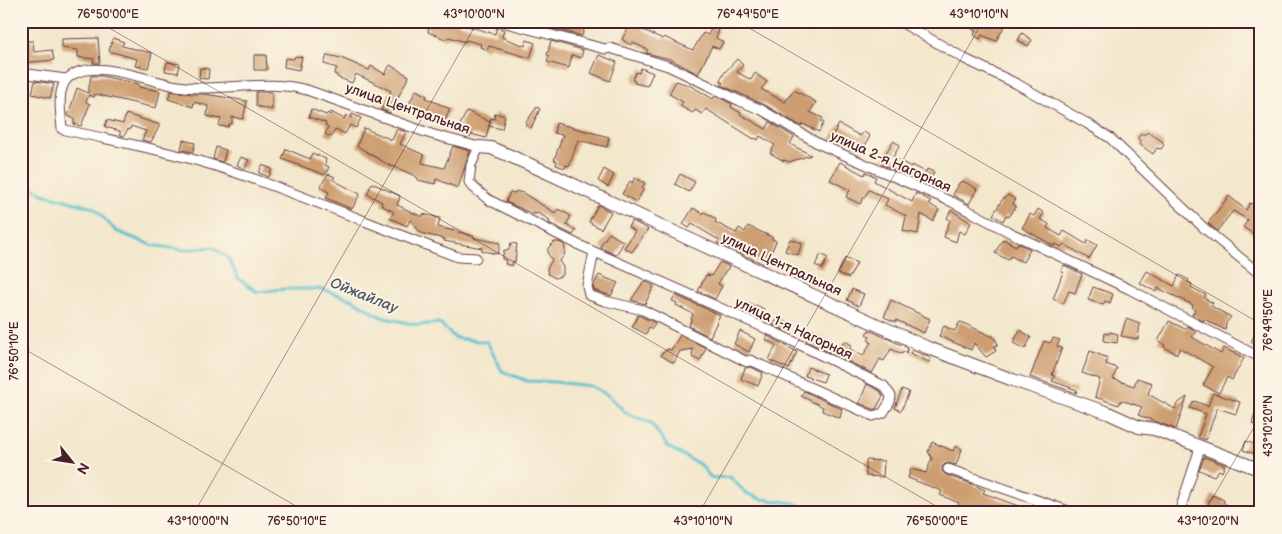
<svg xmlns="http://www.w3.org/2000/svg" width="1282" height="534" viewBox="0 0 1282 534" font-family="'Balsamiq Sans',sans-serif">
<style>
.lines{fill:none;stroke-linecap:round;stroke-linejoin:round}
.stream{stroke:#55c1cf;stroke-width:3}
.building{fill:#cd9e71}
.street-casing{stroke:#633d43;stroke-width:11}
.secondary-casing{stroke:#633d43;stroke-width:14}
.street{stroke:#fff;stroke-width:9}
.secondary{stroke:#fff;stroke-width:12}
.ticks{fill:none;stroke:#4a1f2b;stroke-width:1;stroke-opacity:0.45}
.labels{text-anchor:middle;stroke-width:4;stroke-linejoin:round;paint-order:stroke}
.street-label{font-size:14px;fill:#4a1f2b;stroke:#fcf5e5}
.water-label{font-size:15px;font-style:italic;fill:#4e5864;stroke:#fcf5e5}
.neatline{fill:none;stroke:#4a1f2b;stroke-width:2}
.ticks-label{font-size:12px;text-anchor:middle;fill:#4a1f2b}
</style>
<rect width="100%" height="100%" fill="#fcf5e5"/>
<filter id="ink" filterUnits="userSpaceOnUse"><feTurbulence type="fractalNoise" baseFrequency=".02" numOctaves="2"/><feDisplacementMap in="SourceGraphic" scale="10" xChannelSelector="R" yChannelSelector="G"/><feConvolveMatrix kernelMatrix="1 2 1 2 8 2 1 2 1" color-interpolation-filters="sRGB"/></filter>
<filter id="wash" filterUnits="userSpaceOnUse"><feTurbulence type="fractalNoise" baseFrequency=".0096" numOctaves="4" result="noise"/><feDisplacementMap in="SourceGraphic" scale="20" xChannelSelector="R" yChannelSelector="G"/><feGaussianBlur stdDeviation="1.12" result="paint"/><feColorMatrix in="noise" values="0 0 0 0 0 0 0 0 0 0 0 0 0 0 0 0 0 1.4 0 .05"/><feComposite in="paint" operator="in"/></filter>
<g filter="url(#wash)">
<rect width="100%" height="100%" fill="#f3e7cc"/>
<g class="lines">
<path class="stream" d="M21 181 43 194 94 208 116 231 151 245 184 250 213 247 228 258 238 278 257 292 284 289H322L353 300 381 317 418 325 439 323 455 338 487 342 502 371 527 381 555 382 591 386 609 396 626 413 651 423 668 447 701 465 711 478 730 477 746 493 761 499 794 503 817 513"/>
</g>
<g id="blocks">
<g class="building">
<path d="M412 21H450L495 34 497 27 504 30 502 37 509 40 525 46 527 40 535 43 530 58 489 46 487 50 480 47 481 44 466 40V42L449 37 445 39 428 32 429 28Z"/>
<path d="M530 21H565L585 26 582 36 536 24Z"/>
<path d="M977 21H994L1004 27 996 41 982 35 980 39 974 35 976 31 972 29Z"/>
<path d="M631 24 644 28 643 30 663 39 664 37 693 50 703 33 708 35 712 27 719 30 716 38 723 42 719 49 712 46 698 74 670 59 646 53 648 50 632 42 631 45 624 41V40L622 39Z"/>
<path d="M1022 33 1032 40 1028 46 1018 40Z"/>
<path d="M98 38 100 63H93L94 59 78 57V50L62 48V39Z"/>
<path d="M113 38 124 42 122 46 152 53 148 68 135 66 137 59 109 51Z"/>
<path d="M25 41H33L34 52 52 50 54 60 21 63V48H26Z"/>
<path d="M551 41 583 50 581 58 572 55 569 68 547 62 549 56 547 55Z"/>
<path d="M254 55H266L267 70H254Z"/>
<path d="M327 55 341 58 369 70 371 66 385 74 390 65 409 76 390 113 381 110 391 91 356 74 352 83 337 77V75L334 74 337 68 324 64Z"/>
<path d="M599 55 617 62 610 81 591 73Z"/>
<path d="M295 56 302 57 299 70 284 67 285 58 294 59Z"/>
<path d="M737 59 743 65 737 72 751 80 755 73 767 82 761 89 785 102 794 90 816 102 810 112 823 118 821 121 824 122 819 132 803 124 801 126 765 105 721 85 723 83 720 81 724 73Z"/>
<path d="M167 62 180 64 178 73 165 71Z"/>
<path d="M200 68 209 69 208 79 199 78Z"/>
<path d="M641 68 653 73 647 86 634 83 635 81 632 80 636 72 639 73Z"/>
<path d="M91 76H102L139 84V87L160 91 156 108 95 94 94 97 89 95 86 102 90 104 81 126 74 124V119L68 116 77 88 88 93Z"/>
<path d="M35 81 54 84 50 98 32 94Z"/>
<path d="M676 81 691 86 713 99 715 96 732 104 731 107 741 113 740 114 766 129 770 122 794 137 790 144 811 155 789 162 784 160V161L770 153 775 145 760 136 758 140 755 138 754 139 706 109 702 114 695 110 693 113 680 106 683 102 669 94Z"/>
<path d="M416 90 427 96 426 98 450 109 443 125 407 108Z"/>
<path d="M171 91 191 94H205L247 101 243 119 232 117V124H229L228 127 219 126 221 119 207 116 208 106 194 102 193 107 168 99Z"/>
<path d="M256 92H272V110L256 106Z"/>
<path d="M537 107 540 109 531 128 526 125V122Z"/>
<path d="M311 109 326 115 328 113 330 115 331 112 344 119 346 115 351 118 352 114 361 118 356 128 350 125 345 134 336 129 331 137 325 134 328 127 325 125 326 123 309 117Z"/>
<path d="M467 111 490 122 486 138 471 134 470 137 459 132 462 126 460 125Z"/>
<path d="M495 113 505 116 502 129 489 126 491 118 494 119Z"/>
<path d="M126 114 160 125 151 142 142 140 146 131 131 126 130 130 128 129 124 136 120 135V131L105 127 107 120 123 124Z"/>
<path d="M556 123 609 137 607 147 578 140 569 166 566 165 565 168 556 165 557 161 554 160 563 135 554 133Z"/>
<path d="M839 124 860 136 864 132 870 136 863 150 846 140 843 145 831 138Z"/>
<path d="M364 128 392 140 397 129 406 132 400 144 424 155 422 163 444 168 453 146 470 151 458 188 436 179 435 184 418 180V178L411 174 393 166 392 167 357 146Z"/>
<path d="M1148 132 1162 141 1164 145 1161 149 1157 148 1153 154 1139 144 1141 141 1137 139 1141 134H1146Z"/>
<path d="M183 140 195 143 193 152 181 150Z"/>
<path d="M893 141 900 145 893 157 911 167 912 165 926 172 927 169 934 172 929 183 926 181 925 183 881 164 883 162 881 161Z"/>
<path d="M216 147 226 150 223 162 213 159Z"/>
<path d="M286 149 310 159 312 153 326 159 325 165 329 167 325 175 282 159Z"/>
<path d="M241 157 249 160 245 169 237 165Z"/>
<path d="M840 162 864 175 866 172 876 177 874 181 912 202 916 193 931 201 929 204 939 210 933 221 921 214 918 234 903 231 906 216 885 205 888 199 869 190 860 204 846 197 850 190 830 180Z"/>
<path d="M262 165 272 169 269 177 259 173Z"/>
<path d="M604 169 614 175 608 187 598 181Z"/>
<path d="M328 174 335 177 333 179 335 181 360 194 352 209 326 198 329 192 320 187Z"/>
<path d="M680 174 695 182 689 192 675 184Z"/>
<path d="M635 178 645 183 642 188 644 189 636 202 622 194 630 181 632 183Z"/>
<path d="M963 181 977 189 969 204 953 195 959 183Z"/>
<path d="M372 183 400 196 397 205 422 217 423 214 440 218 438 227 474 236V238L500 243 498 254 482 251V248L444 241 445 239 424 234 420 232 410 220 407 226 390 218 394 212 381 205 382 202 367 194Z"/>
<path d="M516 191 523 193 555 213 558 209 571 216 566 225 576 230 573 235 549 223 550 220 538 213 533 214 506 202 510 192 515 193Z"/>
<path d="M1008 195 1015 199 1013 204 1016 206 1009 217 1006 215 1003 221 993 215 1002 200Z"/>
<path d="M1229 196 1246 210 1250 203 1261 210V239L1243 227 1248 220 1233 211 1217 231 1208 223Z"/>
<path d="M598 205 611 212 601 229 589 222Z"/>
<path d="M693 208 703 214 704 212 716 219 715 222 736 233 739 228 745 232 748 226 772 237V239L776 241 766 265 717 243 719 240 692 224 689 228 683 224Z"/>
<path d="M1038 209 1044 213 1040 219 1049 224 1047 228 1061 236 1064 231 1086 244 1088 240 1097 245 1089 259 1064 244 1061 247 1056 244 1054 246 1022 228 1030 214 1034 216Z"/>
<path d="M951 210 971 223 965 234 959 231 956 242 944 237 950 220 947 218Z"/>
<path d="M632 221 648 229 632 252 624 248 635 231 628 227Z"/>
<path d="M609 233 624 242 616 255 601 248V245Z"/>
<path d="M790 239 802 243 798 255 785 251Z"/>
<path d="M1003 239 1016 246 1018 243 1030 249 1023 262 1011 256 1008 260 995 253Z"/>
<path d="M554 242H559L564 244 565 250 564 256 559 261 563 267V275L555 278 548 274 547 269 552 260 548 254V248Z"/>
<path d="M511 243 517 244 515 262 513 261 512 266 505 264 506 260 502 259 504 250 508 251Z"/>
<path d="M821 254 828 258 822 269 815 265Z"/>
<path d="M845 258 857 263 849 278 838 273Z"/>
<path d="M720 262 729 266 727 270H726L718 284 722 286 715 299 698 291 706 275 711 276Z"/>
<path d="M1064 265 1082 274 1075 293 1069 291 1063 304 1053 299 1063 272 1061 271Z"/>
<path d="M1147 271 1174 286 1179 275 1189 280 1188 282 1192 284 1191 287 1206 295 1204 298 1213 303 1211 306 1231 317 1226 323 1225 330 1204 319 1203 321 1192 315 1195 310 1192 308 1193 305 1158 288 1156 292 1140 283Z"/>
<path d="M599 275 618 283 611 296 594 290 593 286Z"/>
<path d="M644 281 654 286 645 304 631 300Z"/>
<path d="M1093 287 1113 294 1110 303 1105 301 1103 305 1088 300Z"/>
<path d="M852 289 864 294 859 306 847 300Z"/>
<path d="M675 295 720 315 710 337 689 326 693 314 676 305 677 303 672 301Z"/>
<path d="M891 300 930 319 924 333 896 320V322L884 317Z"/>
<path d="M748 303 755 307 756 305 764 309 760 319 743 312Z"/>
<path d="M638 315 655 323 652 329 649 327 646 334 632 327Z"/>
<path d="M778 318 789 325 786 331 773 325Z"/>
<path d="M1126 319 1140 324 1138 339 1121 336Z"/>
<path d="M1169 321 1185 329 1187 326 1196 331 1192 337 1221 354 1224 348 1244 358 1232 380 1227 377 1219 393 1203 385 1213 367 1180 348 1177 354 1164 347 1165 345 1158 341Z"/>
<path d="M961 322 991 336H993L998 344 994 347 996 351 986 357 974 343 971 350 939 336 944 326 955 331 959 323Z"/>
<path d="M1261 324V347L1251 342Z"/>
<path d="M869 330 908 348 906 353 903 351 902 354 891 349 884 361 880 359 872 373 806 341 811 332 841 347 845 341 852 345 850 349 863 356 871 342 868 340 870 337 866 334Z"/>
<path d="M1020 330 1031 337 1025 349 1013 343Z"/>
<path d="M740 331 755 339 749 352 734 344Z"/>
<path d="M1110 332 1118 334 1117 343 1104 341 1105 333 1109 334Z"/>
<path d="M680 335 706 348 700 361 692 357 693 349 680 351 674 363 660 355 668 349 671 350Z"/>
<path d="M768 336 797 352 789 369 769 360 776 345 766 340Z"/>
<path d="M1053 338 1060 340 1057 346 1062 348 1052 375 1055 376 1052 381 1077 390 1076 393 1030 377 1044 341 1050 343Z"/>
<path d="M912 350 931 358 929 362 910 353Z"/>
<path d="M1090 351 1108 358 1106 364 1117 368 1113 379 1134 386 1137 378 1152 383 1148 394 1175 409 1177 404 1187 397 1176 429 1138 415 1142 407 1121 400 1119 405 1095 397 1100 379 1082 373Z"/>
<path d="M751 367 763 373 758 386 741 379 745 368Z"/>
<path d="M808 367 826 374 823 382 805 376Z"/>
<path d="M867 384 880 391 883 396 876 409H873L859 403Z"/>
<path d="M902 389 909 392 901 411 895 408Z"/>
<path d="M804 391 842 409 840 418 822 411 823 407 801 396Z"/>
<path d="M1213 393 1240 402 1236 414 1217 408 1206 440 1198 437 1206 414 1190 408 1194 401 1208 406Z"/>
<path d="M1259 400H1261V426L1252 424Z"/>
<path d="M1246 441 1261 447V456L1243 450Z"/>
<path d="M932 442 953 451 955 446 962 449 956 465 947 463 942 466V471L946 475 972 484 985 490 983 493 1037 513H1001L982 505 978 513H954L959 503 940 495 942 491 908 478 911 469 926 473 932 458 928 452Z"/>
<path d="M1204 457 1225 465 1222 472 1219 470 1214 476 1199 470Z"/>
<path d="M866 460 884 461 883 477 866 476Z"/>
<path d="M1212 495 1224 500 1223 502 1227 505 1224 513 1207 505Z"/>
</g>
</g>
</g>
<g filter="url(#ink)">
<use href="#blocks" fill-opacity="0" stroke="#633d43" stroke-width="1"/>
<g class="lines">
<g class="street-casing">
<g id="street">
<path d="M499 21 605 49 610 48 668 66 683 73 740 101 762 110 819 144 952 202 1013 234 1129 289 1261 358"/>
<path d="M899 21 965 59 1017 84 1088 124 1110 138 1204 228 1261 275"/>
<path d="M21 73 66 79"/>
<path d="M476 258 458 257C382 229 308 197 231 171 176 152 118 142 62 129 61 115 56 89 68 78 92 56 149 82 178 86 220 93 265 78 307 90L431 134 479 147 471 165 469 182 474 188 489 200 579 245 774 332 884 386 891 396 890 402 883 413 873 416 750 360 747 362 643 310 605 301 589 295 587 286 594 252"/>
<path d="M948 469 1074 513"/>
<path d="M1179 513 1200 448"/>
</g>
</g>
<g class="secondary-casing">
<path id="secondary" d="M479 147 491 148 508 155 544 171 687 238 926 347 1013 380 1108 413 1139 427 1154 429 1261 470"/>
</g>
<use href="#street" class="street"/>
<use href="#secondary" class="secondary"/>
</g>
</g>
<path class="ticks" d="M97 21 948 513M737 21 1261 324M21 347 308 513M194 513 478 21M699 513 983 21M1204 513 1261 415"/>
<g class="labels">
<g class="street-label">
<text transform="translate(408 108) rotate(19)" y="5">улица Центральная</text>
<text transform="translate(891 161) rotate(24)" y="5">улица 2-я Нагорная</text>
<text transform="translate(782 264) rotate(25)" y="5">улица Центральная</text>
<text transform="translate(794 328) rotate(25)" y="5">улица 1-я Нагорная</text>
</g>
<g class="water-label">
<text transform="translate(364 295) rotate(22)" y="5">Ойжайлау</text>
</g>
</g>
<rect width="1282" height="534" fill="none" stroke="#fcf5e5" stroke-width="55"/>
<g transform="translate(72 462) rotate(120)" stroke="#fcf5e5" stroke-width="4" paint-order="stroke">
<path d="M0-4L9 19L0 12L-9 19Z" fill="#4a1f2b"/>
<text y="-8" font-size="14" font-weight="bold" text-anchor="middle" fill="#4a1f2b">N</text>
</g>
<rect x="28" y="28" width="1226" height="478" class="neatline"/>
<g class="ticks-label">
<text x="108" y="18">76°50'00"E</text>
<text x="474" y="18">43°10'00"N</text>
<text x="748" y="18">76°49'50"E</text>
<text x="979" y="18">43°10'10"N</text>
<text transform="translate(1268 320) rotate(-90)" y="4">76°49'50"E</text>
<text transform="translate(14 351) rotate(-90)" y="4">76°50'10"E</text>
<text transform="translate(1268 426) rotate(-90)" y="4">43°10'20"N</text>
<text x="198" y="525">43°10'00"N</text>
<text x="297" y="525">76°50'10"E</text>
<text x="703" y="525">43°10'10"N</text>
<text x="937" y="525">76°50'00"E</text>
<text x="1208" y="525">43°10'20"N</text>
</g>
</svg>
